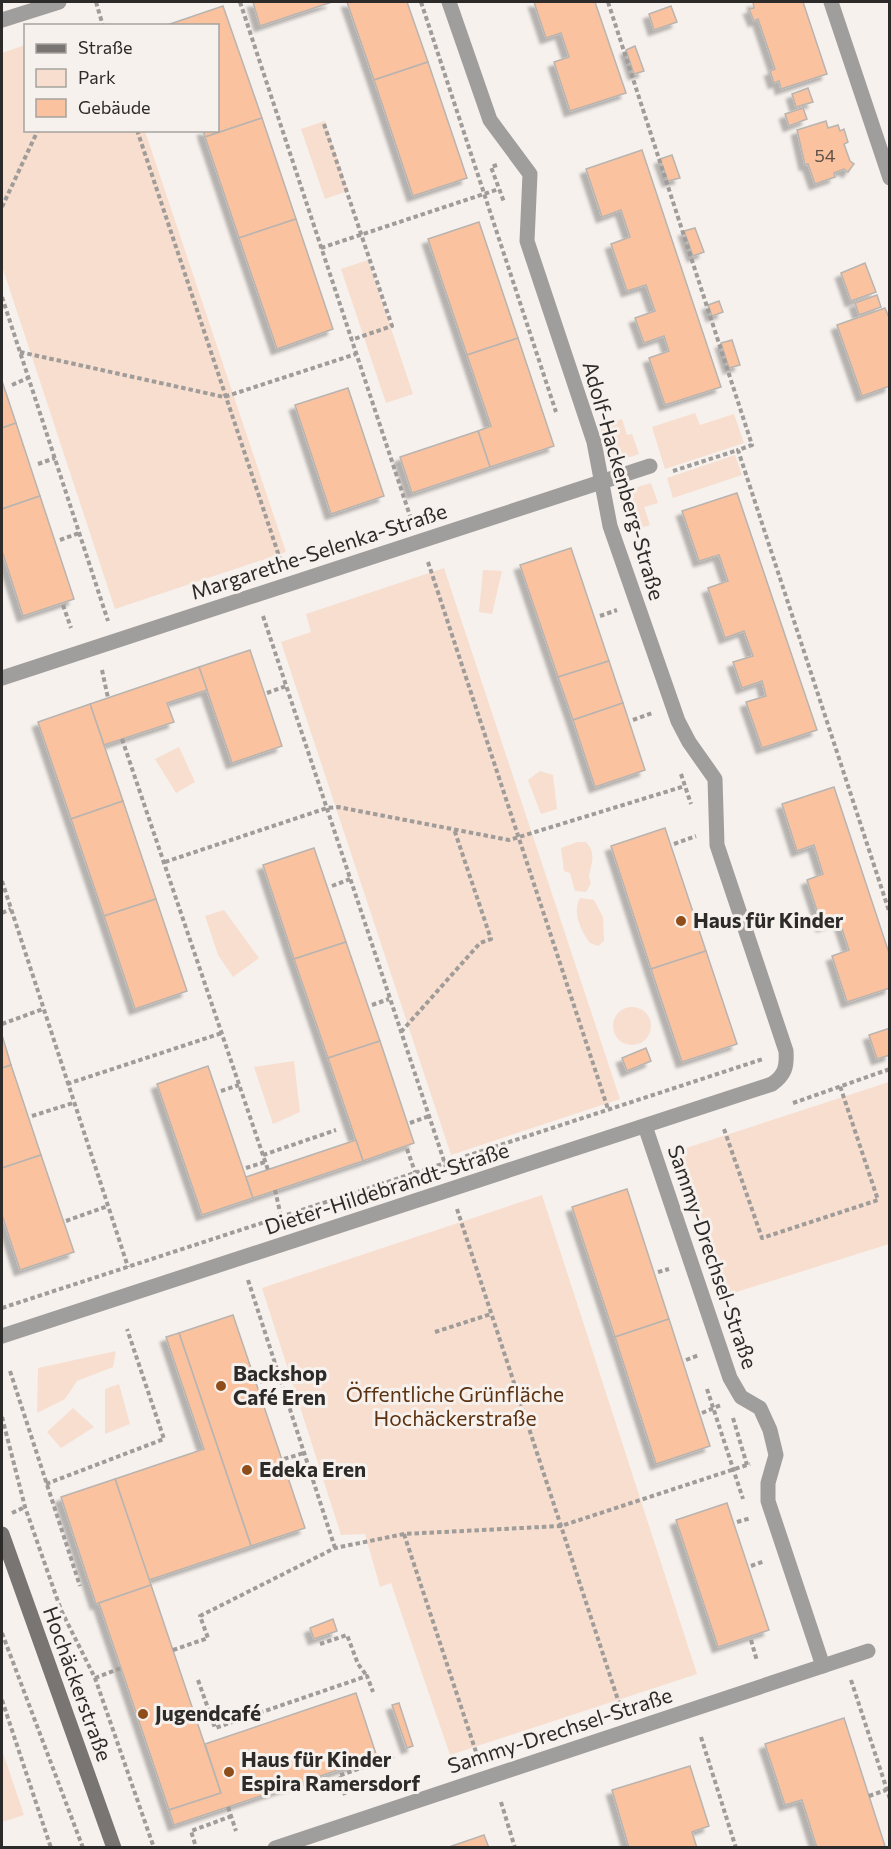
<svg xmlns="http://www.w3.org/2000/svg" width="891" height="1849" viewBox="0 0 891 1849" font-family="Commissioner,sans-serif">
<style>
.green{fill:#f7decf}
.building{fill:#fac29f;stroke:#b9b4b0;stroke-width:1.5;filter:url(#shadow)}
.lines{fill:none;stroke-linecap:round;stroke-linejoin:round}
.path{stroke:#a09c99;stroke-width:4;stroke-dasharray:4.5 3;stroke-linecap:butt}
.street{stroke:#a09e9c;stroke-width:15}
.secondary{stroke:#797573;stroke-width:15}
.poi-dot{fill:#8f4d1a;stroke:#f6f1ed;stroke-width:2}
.labels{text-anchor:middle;stroke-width:6;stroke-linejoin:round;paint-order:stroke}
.number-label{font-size:18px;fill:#605146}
.street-label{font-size:21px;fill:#2d2b29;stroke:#f6f1ed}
.poi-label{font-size:21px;font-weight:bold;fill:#2d2b29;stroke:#f6f1ed;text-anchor:start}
.park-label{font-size:21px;fill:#5c310f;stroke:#f6f1ed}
</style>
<defs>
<filter id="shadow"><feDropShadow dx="-5.5" dy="5.5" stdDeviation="1.5" flood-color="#0004"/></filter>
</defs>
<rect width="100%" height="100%" fill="#f6f1ed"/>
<g class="green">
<path d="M25 45 26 130 145 131 286 552 115 609 2 266V53Z"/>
<path d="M325 121 348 191 325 199 301 129Z"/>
<path d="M368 260 413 394 386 403 341 269Z"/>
<path d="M695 413 700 425 734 414 744 443 665 469 652 427Z"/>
<path d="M622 419 627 435 632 434 639 454 613 463 600 427Z"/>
<path d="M735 455 742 475 673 498 667 478Z"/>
<path d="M651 483 658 503 644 507 650 525 628 532 625 523 635 520 625 491Z"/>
<path d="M444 568 620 1099 451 1155 281 642 311 632 306 614Z"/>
<path d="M483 570 502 571 492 614 479 612Z"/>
<path d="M179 747 195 782 176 793 155 759Z"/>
<path d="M540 771 553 775 557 809 541 814 528 780Z"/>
<path d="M577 842H586C597 854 591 864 589 877L591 883 586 892 575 891 570 873 564 871 561 848Z"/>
<path d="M580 898 594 900 603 917 604 941 598 946 590 943C581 931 572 913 580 898Z"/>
<path d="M224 910 259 958 233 977 218 955 205 916Z"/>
<circle cx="632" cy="1026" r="19"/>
<path d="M294 1061 300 1112 273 1124 254 1067Z"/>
<path d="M889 1082V1244L727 1295 680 1150Z"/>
<path d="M542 1195 697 1674 450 1755 391 1583 380 1587 365 1534 341 1535 262 1288Z"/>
<path d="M116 1351 113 1367 77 1381 65 1399 37 1413 38 1368Z"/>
<path d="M119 1384 130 1424 105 1434V1389Z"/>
<path d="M73 1408 94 1427 61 1448 47 1432Z"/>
<path d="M2 1750 24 1815 2 1822Z"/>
</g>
<g class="building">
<path d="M253 2H332L260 26Z"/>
<path d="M347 2H407L428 62 374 80Z"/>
<path d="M534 2H595L626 93 570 111 554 62 569 57 561 33 546 38Z"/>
<path d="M753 2H803L827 74 781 89 779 81 774 83 770 71 775 69 758 19 754 21 749 9 754 8Z"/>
<path d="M223 6 262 118 205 137 203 130H218V26L167 25Z"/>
<path d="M671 6 677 22 654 30 649 14Z"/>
<path d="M635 46 644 71 634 74 626 50Z"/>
<path d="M428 62 467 178 413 196 374 80Z"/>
<path d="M808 88 813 102 796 107 792 94Z"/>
<path d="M803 108 807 119 789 126 785 114Z"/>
<path d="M262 118 296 219 239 238 205 137Z"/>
<path d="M826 121 828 128 838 125 840 131 844 129 848 142 844 144 850 161 854 164 848 172 844 169 834 173 835 177 815 184 808 164 805 165 797 130Z"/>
<path d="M642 150 721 387 665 405 649 358 669 351 664 336 644 343 635 318 655 311 646 285 627 291 611 244 630 237 621 210 602 217 586 169Z"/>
<path d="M672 155 680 178 668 181 660 159Z"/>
<path d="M296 219 333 329 277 349 239 238Z"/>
<path d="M479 222 518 338 467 355 428 239Z"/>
<path d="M695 228 704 252 693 256 684 231Z"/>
<path d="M865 263 876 292 851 301 841 273Z"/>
<path d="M877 295 881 307 859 315 855 303Z"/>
<path d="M719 301 723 312 712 316 708 305Z"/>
<path d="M885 308 890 320V386L862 396 837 325Z"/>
<path d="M518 338 554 446 490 467 478 431 491 426 467 355Z"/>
<path d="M732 340 740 365 729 368 721 343Z"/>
<path d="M2 381 16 423 2 428Z"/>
<path d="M348 388 384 496 331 514 295 405Z"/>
<path d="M16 423 40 496 2 509V428Z"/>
<path d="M478 431 490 467 412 493 400 457Z"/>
<path d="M737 493 817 730 762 748 746 702 766 696 762 681 742 688 733 662 753 656 744 631 725 638 708 588 728 581 719 555 699 561 682 511Z"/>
<path d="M40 496 74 599 23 616 2 551V509Z"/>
<path d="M571 548 609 661 558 677 520 565Z"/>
<path d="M250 650 282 746 232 763 199 667Z"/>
<path d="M609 661 623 703 573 720 558 677Z"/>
<path d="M199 667 207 690 167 703 174 722 104 745 90 704Z"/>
<path d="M623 703 645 770 595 787 573 720Z"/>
<path d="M90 704 123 801 71 819 38 722Z"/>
<path d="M834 787 890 956V988L847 1002 832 956 849 950 839 920 822 926 807 880 823 874 814 845 797 851 782 804Z"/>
<path d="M123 801 156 899 104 916 71 819Z"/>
<path d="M665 828 706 951 651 969 611 846Z"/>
<path d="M314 848 346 942 294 959 263 865Z"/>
<path d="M156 899 187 991 135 1009 104 916Z"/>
<path d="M346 942 380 1041 328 1058 294 959Z"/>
<path d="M706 951 737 1044 682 1062 651 969Z"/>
<path d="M890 1028V1055L877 1059 869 1035Z"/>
<path d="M2 1035 11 1065 2 1068Z"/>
<path d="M380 1041 414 1143 363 1161 328 1058Z"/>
<path d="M646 1048 651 1061 627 1071 622 1058Z"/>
<path d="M11 1065 41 1155 2 1168V1068Z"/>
<path d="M208 1066 253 1198 202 1215 157 1084Z"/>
<path d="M356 1140 363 1161 253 1198 246 1177Z"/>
<path d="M41 1155 74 1252 20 1270 2 1215V1168Z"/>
<path d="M627 1189 669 1319 615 1337 572 1207Z"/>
<path d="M233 1315 305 1528 251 1546 179 1333Z"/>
<path d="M669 1319 710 1446 656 1464 615 1337Z"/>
<path d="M179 1333 251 1546 149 1580 115 1479 204 1449 166 1337Z"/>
<path d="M115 1479 151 1585 96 1604 61 1497Z"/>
<path d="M727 1503 769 1630 718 1647 676 1520Z"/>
<path d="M151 1585 221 1793 169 1810 99 1603Z"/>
<path d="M333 1619 337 1631 314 1639 310 1628Z"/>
<path d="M356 1693 377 1757 174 1825 169 1810 221 1793 205 1744Z"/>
<path d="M399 1703 413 1746 407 1748 392 1705Z"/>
<path d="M844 1718 885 1846 880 1848H817L802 1800 785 1805 765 1744Z"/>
<path d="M690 1766 709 1826 692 1832 697 1848H629L612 1790Z"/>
<path d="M484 1835 489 1848H446Z"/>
</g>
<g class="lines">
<g class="path">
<path d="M96 2 103 26"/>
<path d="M240 2 412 522"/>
<path d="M421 2 556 412"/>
<path d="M608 2 752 445 738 450 890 914"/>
<path d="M324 124 392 326 351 340"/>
<path d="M137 130 281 562"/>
<path d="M497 165 491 167 504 202"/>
<path d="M2 207 38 130"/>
<path d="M321 248 499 189"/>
<path d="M2 297 108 621"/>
<path d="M20 352 224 397 356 354"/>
<path d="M12 385 28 378"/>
<path d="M38 464 55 458"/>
<path d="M673 471 738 450"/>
<path d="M60 540 79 533"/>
<path d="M428 562 608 1109"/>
<path d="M63 605 71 628"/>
<path d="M263 616 446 1167"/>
<path d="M600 616 617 610"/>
<path d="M102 670 108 698"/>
<path d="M267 693 286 686"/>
<path d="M633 720 652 713"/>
<path d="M122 739 268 1170"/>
<path d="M681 774 691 804"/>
<path d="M674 844 696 836"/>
<path d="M165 862 327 808 338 807 509 840 685 786"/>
<path d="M2 881 128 1267"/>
<path d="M332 886 350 879"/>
<path d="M2 913 11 909"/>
<path d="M372 1005 389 999"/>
<path d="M2 1024 43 1009"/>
<path d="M401 1032 480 943 491 939 454 829"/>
<path d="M67 1084 222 1033"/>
<path d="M221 1091 239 1085"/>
<path d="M793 1103 890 1069"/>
<path d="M32 1116 73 1103"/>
<path d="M410 1123 429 1116"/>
<path d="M724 1129 762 1238 878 1200 840 1086"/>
<path d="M407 1149 415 1172"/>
<path d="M263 1155 336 1130"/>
<path d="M246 1168 265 1162"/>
<path d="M275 1190 281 1216"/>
<path d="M457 1209 620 1706"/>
<path d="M66 1221 108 1206"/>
<path d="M658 1272 669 1269"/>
<path d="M248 1280 335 1548"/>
<path d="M2 1308 763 1059"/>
<path d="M435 1332 491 1314"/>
<path d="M686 1360 699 1355"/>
<path d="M10 1371 80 1586"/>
<path d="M260 1382 278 1376"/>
<path d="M707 1389 743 1499"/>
<path d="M702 1413 721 1405"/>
<path d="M2 1417 25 1507 61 1610 95 1678 154 1848"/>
<path d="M733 1418 747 1465"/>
<path d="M284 1459 304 1453"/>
<path d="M46 1484 164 1439 127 1329"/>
<path d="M12 1513 25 1507"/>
<path d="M737 1522 751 1518"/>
<path d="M404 1534 476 1752"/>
<path d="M751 1566 765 1561"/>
<path d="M2 1633 83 1848"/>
<path d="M751 1640 757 1661"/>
<path d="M320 1644 347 1635 358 1664 367 1676"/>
<path d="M173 1650 208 1638 200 1616 335 1548 404 1534 561 1526 750 1464"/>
<path d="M95 1678 121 1668"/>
<path d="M198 1680 215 1728 367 1676 373 1692"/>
<path d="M851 1680 890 1799"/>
<path d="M2 1700 51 1848"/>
<path d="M701 1737 736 1848"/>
<path d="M345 1795 338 1776 395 1756"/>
<path d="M869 1796 886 1790"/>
<path d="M501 1802 515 1848"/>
<path d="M228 1807 236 1831"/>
<path d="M195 1844 191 1831 232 1816"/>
<path d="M768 1848H771"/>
</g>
<g class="street">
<path d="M831 2 890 178"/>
<path d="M2 20 59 2"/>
<path d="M2 678 650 466"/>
<path d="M645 1126 730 1378 741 1397 760 1408 770 1430 776 1455 768 1483V1501L823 1666"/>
<path d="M2 1336 772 1084C785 1075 787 1067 786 1051L717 845 715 779 689 742 678 721 610 526 594 442 527 241 530 174 490 120 449 2"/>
<path d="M275 1848 868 1651"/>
</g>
<path class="secondary" d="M2 1534 114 1848"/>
</g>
<g class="poi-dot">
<circle cx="681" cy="921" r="6"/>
<circle cx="221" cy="1386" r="6"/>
<circle cx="247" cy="1470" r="6"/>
<circle cx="143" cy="1714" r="6"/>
<circle cx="229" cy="1772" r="6"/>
</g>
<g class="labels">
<g class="number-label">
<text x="825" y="162">54</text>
</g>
<g class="street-label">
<text transform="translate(623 481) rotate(74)" y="7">Adolf-Hackenberg-Straße</text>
<text transform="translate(319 552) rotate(-18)" y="7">Margarethe-Selenka-Straße</text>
<text transform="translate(387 1189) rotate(-18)" y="7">Dieter-Hildebrandt-Straße</text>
<text transform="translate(712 1257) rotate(71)" y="7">Sammy-Drechsel-Straße</text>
<text transform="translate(77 1684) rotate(70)" y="7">Hochäckerstraße</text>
<text transform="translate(560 1731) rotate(-18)" y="7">Sammy-Drechsel-Straße</text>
</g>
<g class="poi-label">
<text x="693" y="928">Haus für Kinder</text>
<text x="233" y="1381">Backshop<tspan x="233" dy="24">Café Eren</tspan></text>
<text x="259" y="1477">Edeka Eren</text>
<text x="155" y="1721">Jugendcafé</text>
<text x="241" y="1767">Haus für Kinder<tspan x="241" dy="24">Espira Ramersdorf</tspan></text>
</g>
<g class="park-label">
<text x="455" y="1402">Öffentliche Grünfläche<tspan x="455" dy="24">Hochäckerstraße</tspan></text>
</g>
</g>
<rect width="891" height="1849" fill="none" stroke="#2d2b29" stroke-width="6"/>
<rect x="24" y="24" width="195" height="108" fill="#f6f1ed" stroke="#a6a29f" stroke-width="1.5"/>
<rect x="36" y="44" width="30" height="9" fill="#797573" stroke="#a6a29f" stroke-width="1.5"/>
<text x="78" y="54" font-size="18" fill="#2d2b29">Straße</text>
<rect x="36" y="69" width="30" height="18" fill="#f7decf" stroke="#a6a29f" stroke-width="1.5"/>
<text x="78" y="84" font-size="18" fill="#2d2b29">Park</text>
<rect x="36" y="99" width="30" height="18" fill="#fac29f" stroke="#a6a29f" stroke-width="1.5"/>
<text x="78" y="114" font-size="18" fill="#2d2b29">Gebäude</text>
</svg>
